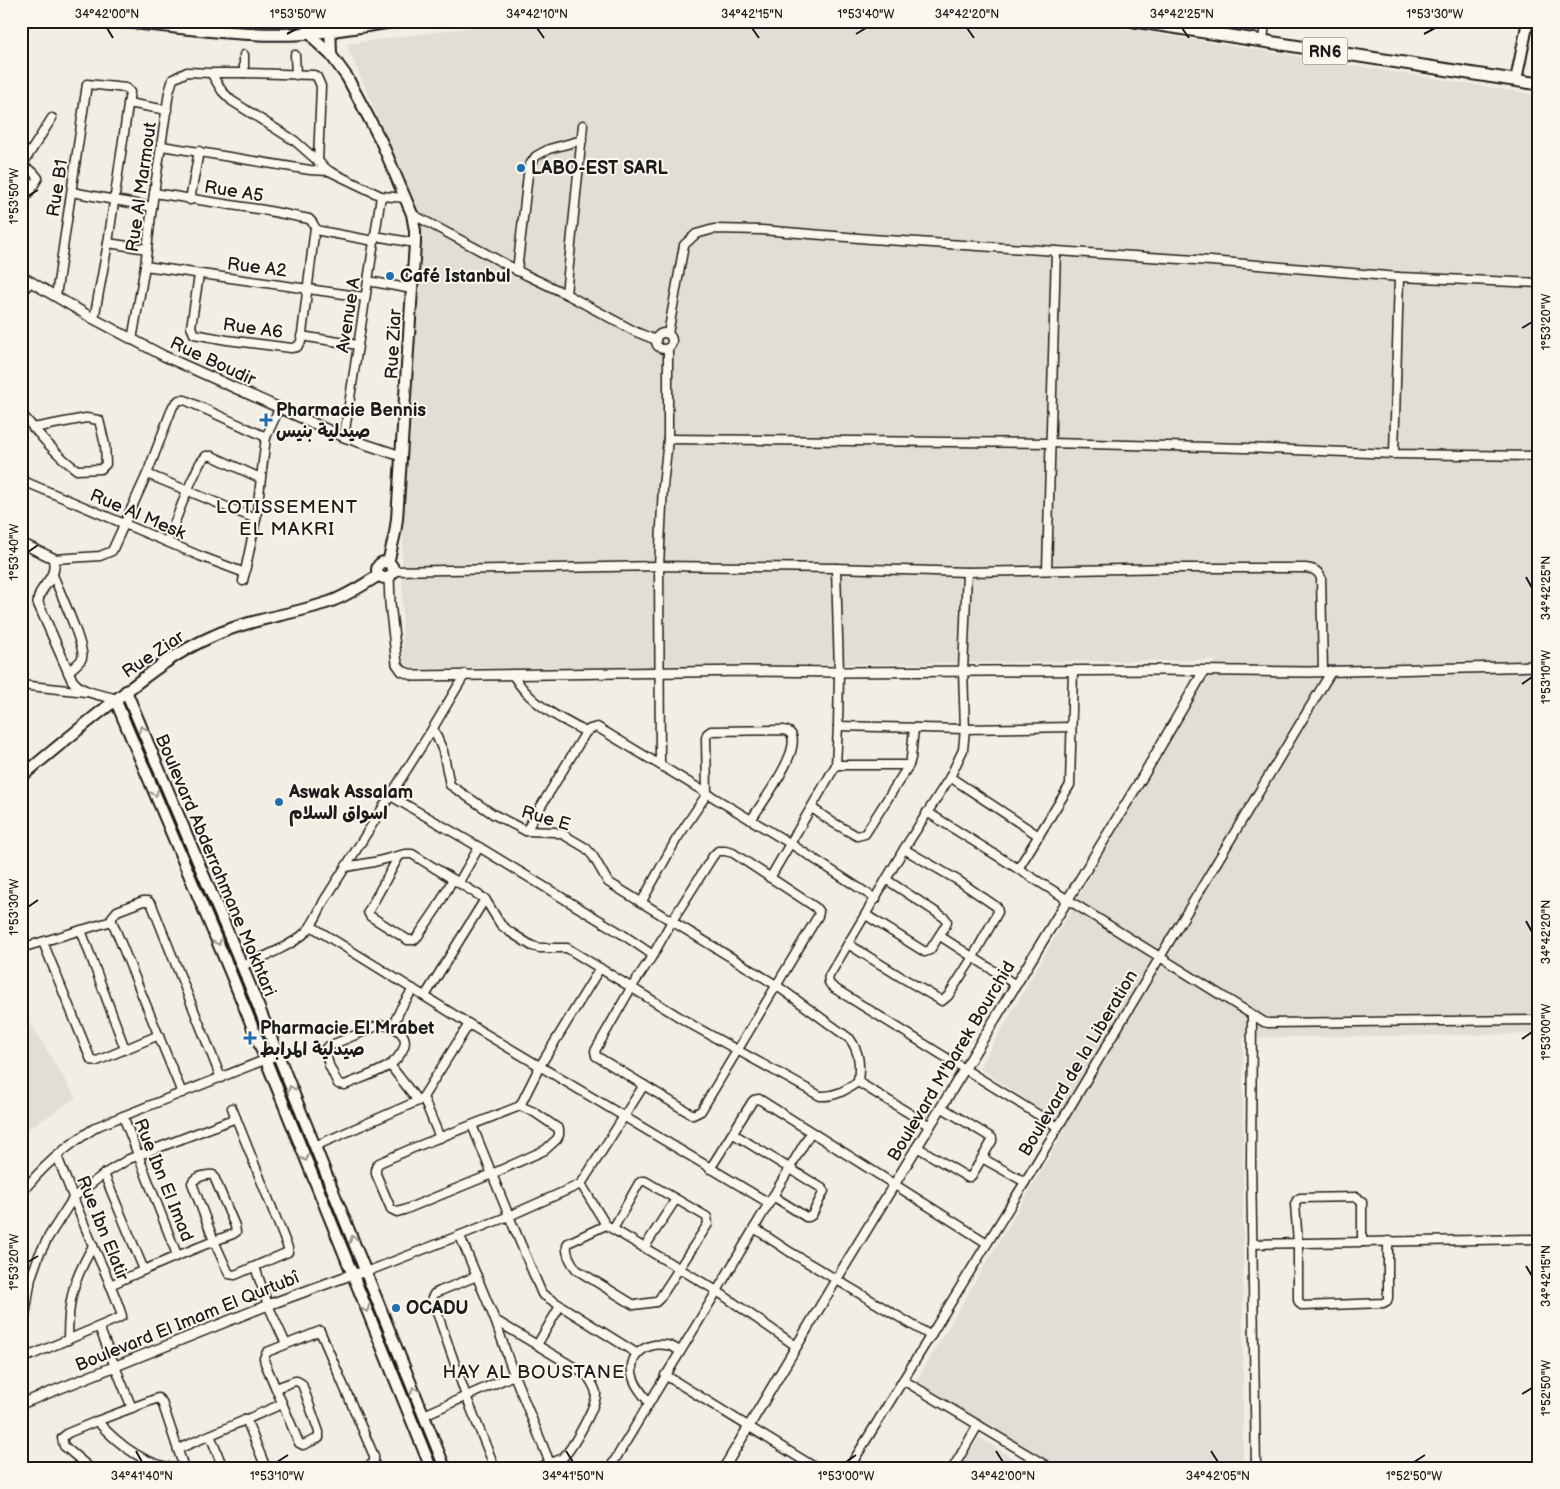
<svg xmlns="http://www.w3.org/2000/svg" width="1560" height="1489" viewBox="0 0 1560 1489" font-family="'Balsamiq Sans','Playpen Sans Arabic',sans-serif">
<style>
.built{fill:#e2ded5}
.lines{fill:none;stroke-linecap:round;stroke-linejoin:round}
.minor-casing{stroke:#1c1c1c;stroke-width:11}
.tertiary-casing{stroke:#1c1c1c;stroke-width:12}
.secondary-casing{stroke:#1c1c1c;stroke-width:14}
.primary-casing{stroke:#1c1c1c;stroke-width:15}
.minor{stroke:#fbf7ec;stroke-width:8}
.tertiary{stroke:#fbf7ec;stroke-width:9}
.secondary{stroke:#fbf7ec;stroke-width:10}
.primary{stroke:#fbf7ec;stroke-width:11}
.oneway{stroke:#97948e}
.ticks{fill:none;stroke:#1c1c1c;stroke-width:2}
.poi-dot{fill:#1f6fb2;stroke:#fbf7ec;stroke-width:2}
.labels{text-anchor:middle;stroke-width:4;stroke-linejoin:round;paint-order:stroke}
.shield{fill:#fbf7ec;stroke:#5f5e5a;stroke-width:1}
.shield-label{font-size:16px;font-weight:bold;fill:#1c1c1c}
.poi-label{font-size:18px;font-weight:bold;fill:#1c1c1c;stroke:#fbf7ec;text-anchor:start}
.street-label{font-size:18px;fill:#1c1c1c;stroke:#fbf7ec}
.neighbourhood-label{font-size:19px;letter-spacing:1px;fill:#1c1c1c;stroke:#fbf7ec}
.neatline{fill:none;stroke:#1c1c1c;stroke-width:2}
.ticks-label{font-size:12px;text-anchor:middle;fill:#1c1c1c}
</style>
<rect width="100%" height="100%" fill="#f2eee4"/>
<filter id="ink" filterUnits="userSpaceOnUse"><feTurbulence type="fractalNoise" baseFrequency=".02" numOctaves="2"/><feDisplacementMap in="SourceGraphic" scale="10" xChannelSelector="R" yChannelSelector="G"/><feConvolveMatrix kernelMatrix="1 2 1 2 8 2 1 2 1" color-interpolation-filters="sRGB"/></filter>
<g filter="url(#ink)">
<g class="built">
<path d="M502 21H1076L1539 95V1034L1243 1038V1468H1049L914 1385 1067 1127 979 1068 1216 660 403 669 402 566 416 205 346 44 488 25Z"/>
<path d="M21 1008 76 1098 21 1134Z"/>
<path d="M979 1437 1028 1468H959Z"/>
</g>
<g class="lines">
<g class="minor-casing">
<g id="minor">
<path d="M1263 42 1265 21"/>
<path d="M295 55 296 75"/>
<path d="M211 73 222 91 232 101 295 141 329 171 381 196 406 198"/>
<path d="M244 73V55"/>
<path d="M128 103 167 110"/>
<path d="M162 146 310 170 329 171"/>
<path d="M21 165 34 173 38 178 21 205"/>
<path d="M22 165 52 118"/>
<path d="M72 192 152 207"/>
<path d="M154 193 264 210 309 219 312 222 315 227 301 342 297 347 291 348 227 340 194 334 191 327 199 275"/>
<path d="M190 200 199 151"/>
<path d="M412 214 526 275 566 294 636 332 656 340"/>
<path d="M315 230 374 241"/>
<path d="M375 236 415 243"/>
<path d="M108 243 147 249"/>
<path d="M145 266 365 297"/>
<path d="M517 271 529 166 536 156 549 149 582 140"/>
<path d="M368 281 412 289"/>
<path d="M21 292 31 282"/>
<path d="M566 294 583 125"/>
<path d="M56 296 87 84 126 88 130 92 108 243 94 319"/>
<circle cx="664" cy="341" r="8"/>
<path d="M668 334 684 245 696 234 714 229 762 230 871 239 1211 261 1399 277 1539 283"/>
<path d="M301 336 358 345"/>
<path d="M132 340 145 266 152 207 169 92 173 79 187 72 211 73H244L314 75 317 77 321 86 318 162"/>
<path d="M21 352V359"/>
<path d="M21 413C38 433 56 455 77 470L101 469 106 464 105 445 99 420 86 418 33 428"/>
<path d="M344 437 381 196"/>
<path d="M668 439 1050 443 1245 448 1394 454 1539 456"/>
<path d="M1394 454 1399 277"/>
<path d="M147 474 256 519"/>
<path d="M21 480 200 556 245 573"/>
<path d="M167 542 187 491 200 463 206 456H212L260 478"/>
<path d="M54 559 100 556 112 551 147 474 173 406 179 400H185L266 437"/>
<path d="M1047 570 1056 251"/>
<path d="M393 571 659 566 836 568 967 572 1173 568H1305C1313 569 1318 570 1321 578L1323 672"/>
<path d="M967 572 963 671 965 729 963 750 950 777 904 849 829 976C827 982 830 985 834 988L1058 1127"/>
<path d="M53 575C58 588 86 648 82 658 80 663 72 668 68 672"/>
<path d="M243 581 256 519 266 437 279 409"/>
<path d="M512 674C516 679 519 685 524 690 539 708 565 721 586 732"/>
<path d="M21 685 86 692"/>
<path d="M838 726 965 729 1070 727"/>
<path d="M433 728 443 751 450 785 493 814 526 831 555 832 564 835 586 848 593 856 608 882 776 985 850 1039C860 1053 860 1065 858 1082"/>
<path d="M660 764 659 566 663 486 668 439V348"/>
<path d="M836 765H909"/>
<path d="M950 777 1039 836"/>
<path d="M389 795 479 847 622 934 653 955"/>
<path d="M812 808 832 822 857 836 865 834 909 765 911 758 914 728"/>
<path d="M927 812 1264 1022 1268 1023 1539 1020"/>
<path d="M526 831 586 732 590 729 597 727 791 844 876 899"/>
<path d="M718 851H725L733 853 815 907 819 912 818 916 701 1111 693 1115 596 1056 595 1051 631 988 653 955 672 921 713 856Z"/>
<path d="M399 856 368 912 370 916 408 940H414L418 936 437 908 453 879"/>
<path d="M346 867 374 862 405 854H412L485 899 501 925 510 932 532 946 540 948H567L694 1026 820 1096C835 1097 846 1090 858 1082L930 1126"/>
<path d="M1018 869 1070 785 1073 670"/>
<path d="M770 878 836 765 838 726 839 672 836 568"/>
<path d="M459 882 479 847"/>
<path d="M641 903 676 840 707 794 706 738 707 734 711 731 783 730C815 734 759 807 751 820"/>
<path d="M866 915 925 952 930 950 946 925 947 921 945 918 887 880"/>
<path d="M311 926 469 1024 769 1203"/>
<path d="M81 930 125 1049"/>
<path d="M940 936 1016 985"/>
<path d="M43 942 91 1060 97 1061 159 1035"/>
<path d="M848 944 901 977 942 1001 948 996 973 957 998 912 997 907 959 881 904 849"/>
<path d="M21 948 112 921"/>
<path d="M242 966C261 958 292 946 307 931 314 923 319 911 324 901L433 728 465 674"/>
<path d="M425 996 485 899"/>
<path d="M1252 1014 1251 1163 1256 1468"/>
<path d="M385 1025C393 1026 400 1030 404 1037 408 1046 398 1059 391 1064 383 1071 356 1080 345 1085L338 1084 329 1065 325 1049 329 1046 377 1026Z"/>
<path d="M392 1027 401 1008 413 989"/>
<path d="M390 1065 418 1101"/>
<path d="M182 1093 112 921V917L117 911 143 901H148L152 905 221 1078"/>
<path d="M423 1097 440 1138"/>
<path d="M520 1106 534 1112 559 1129V1135L557 1139 545 1150 492 1174 404 1210 397 1212 391 1209 376 1174V1167L379 1163 413 1148Z"/>
<path d="M520 1106 540 1066 600 968"/>
<path d="M123 1116 177 1255"/>
<path d="M472 1125 509 1216 542 1294 636 1353"/>
<path d="M732 1133 823 1189 824 1191 812 1215 809 1217H806L773 1196"/>
<path d="M315 1146 418 1101 423 1097 469 1024"/>
<path d="M917 1147 967 1177H970L972 1175 992 1141V1138L941 1107"/>
<path d="M57 1156C69 1187 81 1218 94 1248 104 1270 115 1293 122 1316L119 1318 29 1356 25 1354 23 1328 31 1278 39 1255 49 1236 74 1197 104 1174 129 1159 236 1118"/>
<path d="M982 1158 1025 1182"/>
<path d="M710 1169 752 1102 754 1100 759 1099 987 1243"/>
<path d="M104 1174 144 1270"/>
<path d="M581 1184 606 1225 717 1291 796 1346"/>
<path d="M21 1194C42 1166 69 1144 98 1126L277 1055"/>
<path d="M606 1225 568 1243C564 1251 571 1263 577 1270L634 1305 656 1302 660 1298 708 1224 707 1217 645 1181H642L639 1183 613 1229"/>
<path d="M754 1228 790 1252 931 1336"/>
<path d="M460 1236 495 1320 514 1375 552 1468"/>
<path d="M1362 1242V1202L1357 1197 1300 1198 1297 1200 1295 1204 1298 1243V1300L1300 1304 1303 1306 1383 1303 1387 1301 1388 1298V1241"/>
<path d="M1252 1244 1539 1239"/>
<path d="M644 1248 676 1199"/>
<path d="M255 1267 268 1305 286 1344"/>
<path d="M366 1272 509 1216 581 1184 644 1085"/>
<path d="M477 1276 440 1291 434 1294 432 1298 466 1396 495 1468"/>
<path d="M110 1285C151 1267 191 1249 233 1234L236 1232 235 1226 215 1179 213 1175C207 1174 197 1177 193 1181L192 1183 214 1241 229 1274 235 1275 288 1252V1248L232 1108"/>
<path d="M495 1320 587 1375C590 1380 595 1387 596 1393 597 1405 571 1452 561 1459 554 1462 546 1464 539 1468"/>
<path d="M99 1327 132 1408"/>
<path d="M68 1340C68 1299 73 1281 93 1246"/>
<path d="M537 1345 560 1306"/>
<path d="M665 1375 816 1468"/>
<path d="M903 1380 1050 1468"/>
<path d="M276 1388 295 1381H297L302 1384 319 1432V1438L303 1445 299 1443 265 1363 264 1358 267 1352 320 1331 374 1456V1463L364 1468"/>
<path d="M649 1403C643 1394 633 1384 632 1372 630 1353 648 1342 666 1345 671 1345 676 1349 680 1351"/>
<path d="M424 1415 514 1375"/>
<path d="M246 1419 266 1468"/>
<path d="M97 1421C116 1442 143 1464 173 1468"/>
<path d="M210 1435 223 1468"/>
<path d="M178 1449 282 1404"/>
<path d="M21 1463 25 1468"/>
<path d="M90 1468 64 1446 62 1438 68 1433 97 1421 158 1398 162 1402 184 1468"/>
<path d="M610 1468 717 1291 811 1132"/>
<path d="M849 1468 1025 1182 1331 672"/>
<path d="M953 1468 978 1425"/>
</g>
</g>
<g class="tertiary-casing">
<g id="tertiary">
<path d="M21 276 94 319 164 356 344 437 401 456"/>
<path d="M21 543 53 558C59 580 38 585 38 603L72 680C82 694 100 694 115 699"/>
<path d="M389 577 390 603 397 664 402 671 415 676 748 671 839 672 1161 670 1308 672 1539 666"/>
<path d="M21 1404 268 1305 353 1274 366 1272"/>
<path d="M724 1468 836 1280 1143 776 1204 671"/>
</g>
</g>
<g class="secondary-casing">
<g id="secondary">
<path d="M330 21 331 55"/>
<path d="M309 27 310 33 318 43 331 55 347 77 381 141 412 214 415 231V243L397 519 395 533 388 563"/>
<path d="M1516 80 1528 21"/>
<circle cx="385" cy="570" r="8"/>
<path d="M126 691 242 966 445 1468"/>
<path d="M115 699 231 974 431 1468"/>
<path d="M21 777C53 750 85 724 118 698 148 674 178 651 213 636 250 619 291 615 329 602 347 596 363 585 379 575"/>
</g>
</g>
<g class="primary-casing">
<g id="primary">
<path d="M120 21C178 27 238 36 297 34 330 32 363 26 396 21"/>
<path d="M284 21H314"/>
<path d="M1134 21 1539 84"/>
</g>
</g>
<use href="#minor" class="minor"/>
<use href="#tertiary" class="tertiary"/>
<use href="#secondary" class="secondary"/>
<use href="#primary" class="primary"/>
</g>
<defs><path id="oneway-chevron" d="M-2-3.5L2.5 0L-2 3.5" fill="none" stroke-width="1.6" stroke-linecap="round" stroke-linejoin="round" transform="scale(1.25)"/></defs>
<g class="oneway">
<use href="#oneway-chevron" transform="translate(142 729) rotate(-113)"/>
<use href="#oneway-chevron" transform="translate(155 793) rotate(67)"/>
<use href="#oneway-chevron" transform="translate(218 942) rotate(68)"/>
<use href="#oneway-chevron" transform="translate(291 1089) rotate(-112)"/>
<use href="#oneway-chevron" transform="translate(305 1158) rotate(68)"/>
<use href="#oneway-chevron" transform="translate(353 1239) rotate(-112)"/>
<use href="#oneway-chevron" transform="translate(366 1309) rotate(68)"/>
<use href="#oneway-chevron" transform="translate(414 1390) rotate(-112)"/>
</g>
</g>
<path class="ticks" d="M107 28 113 38M537 28 544 38M752 28 759 38M967 28 974 38M1182 28 1189 38M287 34 298 28M856 34 866 28M1424 34 1435 28M28 196 38 190M1522 328 1532 322M28 552 38 545M1526 577 1532 588M1522 684 1532 677M28 907 38 900M1526 921 1532 932M1522 1039 1532 1032M28 1262 38 1256M1526 1266 1532 1276M1522 1394 1532 1388M136 1451 142 1462M566 1451 573 1462M996 1451 1003 1462M1211 1451 1218 1462M277 1462 288 1455M846 1462 856 1455M1414 1462 1425 1455"/>
<g class="poi-dot">
<circle cx="521" cy="168" r="5"/>
<circle cx="390" cy="276" r="5"/>
<path d="M263.5 412.5h5v5h5v5h-5v5h-5v-5h-5v-5h5z"/>
<circle cx="279" cy="802" r="5"/>
<path d="M247.5 1030.5h5v5h5v5h-5v5h-5v-5h-5v-5h5z"/>
<circle cx="396" cy="1308" r="5"/>
</g>
<g class="labels">
<rect class="shield" x="1302.5" y="37.5" width="45" height="27" rx="4"/>
<g class="shield-label">
<text x="1325" y="57">RN6</text>
</g>
<g class="poi-label">
<text x="531" y="174">LABO-EST SARL</text>
<text x="400" y="282">Café Istanbul</text>
<text x="276" y="416">Pharmacie Bennis<tspan x="276" dy="21">صيدلية بنيس</tspan></text>
<text x="289" y="798">Aswak Assalam<tspan x="289" dy="21">اسواق السلام</tspan></text>
<text x="260" y="1034">Pharmacie El Mrabet<tspan x="260" dy="21">صيدلية المرابط</tspan></text>
<text x="406" y="1314">OCADU</text>
</g>
<g class="street-label">
<text transform="translate(141 187) rotate(-82)" y="6">Rue Al Marmout</text>
<text transform="translate(57 188) rotate(-81)" y="6">Rue B1</text>
<text transform="translate(234 191) rotate(9)" y="6">Rue A5</text>
<text transform="translate(257 267) rotate(7)" y="6">Rue A2</text>
<text transform="translate(348 315) rotate(-81)" y="6">Avenue A</text>
<text transform="translate(253 328) rotate(8)" y="6">Rue A6</text>
<text transform="translate(393 344) rotate(-87)" y="6">Rue Ziar</text>
<text transform="translate(213 361) rotate(25)" y="6">Rue Boudir</text>
<text transform="translate(138 514) rotate(23)" y="6">Rue Al Mesk</text>
<text transform="translate(153 654) rotate(-34)" y="6">Rue Ziar</text>
<text transform="translate(546 818) rotate(16)" y="6">Rue E</text>
<text transform="translate(216 865) rotate(67)" y="6">Boulevard Abderrahmane Mokhtari</text>
<text transform="translate(951 1061) rotate(-59)" y="6">Boulevard M'barek Bourchid</text>
<text transform="translate(1078 1063) rotate(-59)" y="6">Boulevard de la Liberation</text>
<text transform="translate(164 1180) rotate(68)" y="6">Rue Ibn El Imad</text>
<text transform="translate(103 1228) rotate(68)" y="6">Rue Ibn Elatir</text>
<text transform="translate(187 1321) rotate(-22)" y="6">Boulevard El Imam El Qurtubî</text>
</g>
<g class="neighbourhood-label">
<text x="287" y="513">LOTISSEMENT<tspan x="287" dy="22">EL MAKRI</tspan></text>
<text x="534" y="1378">HAY AL BOUSTANE</text>
</g>
</g>
<rect width="1560" height="1489" fill="none" stroke="#fbf7ec" stroke-width="55"/>
<rect x="28" y="28" width="1504" height="1434" class="neatline"/>
<g class="ticks-label">
<text x="107" y="18">34°42'00"N</text>
<text x="298" y="18">1°53'50"W</text>
<text x="537" y="18">34°42'10"N</text>
<text x="752" y="18">34°42'15"N</text>
<text x="866" y="18">1°53'40"W</text>
<text x="967" y="18">34°42'20"N</text>
<text x="1182" y="18">34°42'25"N</text>
<text x="1435" y="18">1°53'30"W</text>
<text transform="translate(14 196) rotate(-90)" y="4">1°53'50"W</text>
<text transform="translate(1546 322) rotate(-90)" y="4">1°53'20"W</text>
<text transform="translate(14 552) rotate(-90)" y="4">1°53'40"W</text>
<text transform="translate(1546 588) rotate(-90)" y="4">34°42'25"N</text>
<text transform="translate(1546 677) rotate(-90)" y="4">1°53'10"W</text>
<text transform="translate(14 907) rotate(-90)" y="4">1°53'30"W</text>
<text transform="translate(1546 932) rotate(-90)" y="4">34°42'20"N</text>
<text transform="translate(1546 1032) rotate(-90)" y="4">1°53'00"W</text>
<text transform="translate(14 1262) rotate(-90)" y="4">1°53'20"W</text>
<text transform="translate(1546 1276) rotate(-90)" y="4">34°42'15"N</text>
<text transform="translate(1546 1388) rotate(-90)" y="4">1°52'50"W</text>
<text x="142" y="1480">34°41'40"N</text>
<text x="277" y="1480">1°53'10"W</text>
<text x="573" y="1480">34°41'50"N</text>
<text x="846" y="1480">1°53'00"W</text>
<text x="1003" y="1480">34°42'00"N</text>
<text x="1218" y="1480">34°42'05"N</text>
<text x="1414" y="1480">1°52'50"W</text>
</g>
</svg>
